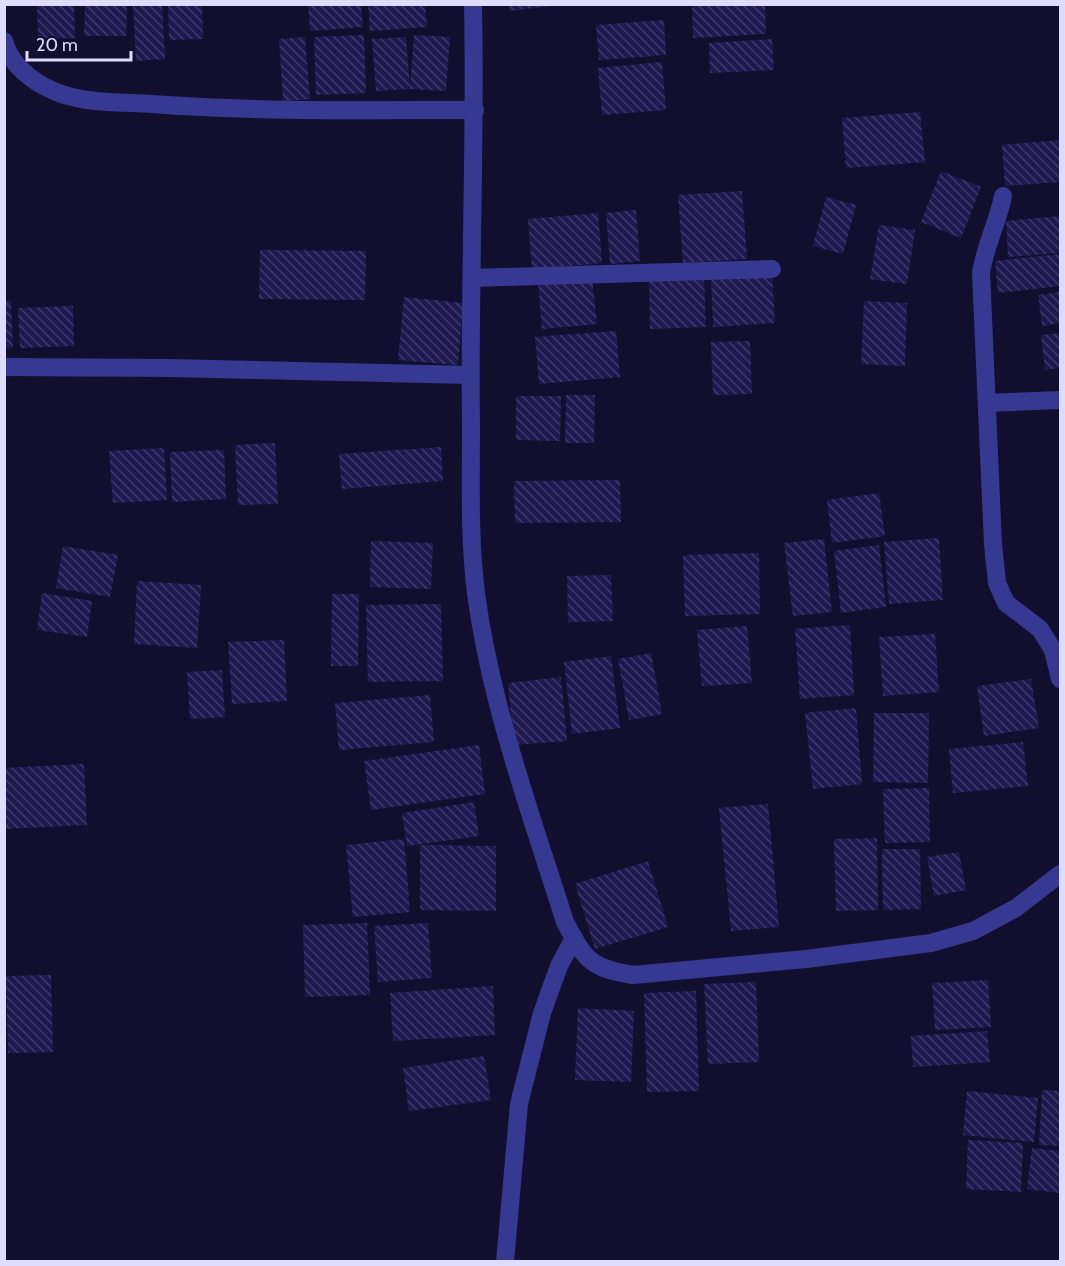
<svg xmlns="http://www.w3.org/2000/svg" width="1065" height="1266" viewBox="0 0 1065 1266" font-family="Cabin,sans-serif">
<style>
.building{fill:url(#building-back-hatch)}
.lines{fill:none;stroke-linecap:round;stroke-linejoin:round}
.minor{stroke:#353992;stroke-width:18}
</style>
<defs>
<pattern id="building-back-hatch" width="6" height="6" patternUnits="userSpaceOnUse" patternTransform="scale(1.5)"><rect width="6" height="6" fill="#201951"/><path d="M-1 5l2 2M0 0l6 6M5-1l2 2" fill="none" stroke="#403a6b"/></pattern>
</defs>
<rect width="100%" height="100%" fill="#120f2e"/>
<g class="building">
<path d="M37 4H74L75 38 38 39Z"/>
<path d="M85 4H127L126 36H84Z"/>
<path d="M133 4H162L165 59 136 61Z"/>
<path d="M168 4H202L203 39 169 40Z"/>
<path d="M308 4H361L363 27 310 31Z"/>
<path d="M368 4H425L427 27 370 31Z"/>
<path d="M509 4H551V6L510 11Z"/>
<path d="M692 4H765L766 34 693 38Z"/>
<path d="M664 20 666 55 599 60 596 25Z"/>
<path d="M364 35 366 93 316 95 314 37Z"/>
<path d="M414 35 450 37 446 91 410 89Z"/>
<path d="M305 37 310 99 283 101 279 39Z"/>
<path d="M406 37 410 89 376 91 372 39Z"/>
<path d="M772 39 774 70 710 73 709 43Z"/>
<path d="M662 62 666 110 602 115 598 68Z"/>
<path d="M920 112 925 162 846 168 842 118Z"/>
<path d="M1060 140V182L1005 186 1002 145Z"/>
<path d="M941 171 981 187 961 238 921 222Z"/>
<path d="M742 191 747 259 683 263 678 195Z"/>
<path d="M826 197 856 205 843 254 813 246Z"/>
<path d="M636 210 640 261 610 264 606 213Z"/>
<path d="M598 213 602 263 532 269 528 219Z"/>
<path d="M1060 216V253L1008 257 1006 221Z"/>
<path d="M879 225 915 230 907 284 870 279Z"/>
<path d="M260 250 366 251 365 300 259 299Z"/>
<path d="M1060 254V286L998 293 995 261Z"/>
<path d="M772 273 775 323 713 327 711 277Z"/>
<path d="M704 276 706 327 650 329 649 278Z"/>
<path d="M592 277 597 324 542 329 538 282Z"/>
<path d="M1060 292V323L1042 326 1038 295Z"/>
<path d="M404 297 463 303 458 365 398 360Z"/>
<path d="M4 301H11L13 348H4Z"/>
<path d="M864 301 907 303 905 366 861 364Z"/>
<path d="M73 306 74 346 20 348 18 308Z"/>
<path d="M616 331 620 377 539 384 535 337Z"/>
<path d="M1060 333V368L1045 370 1041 335Z"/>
<path d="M750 341 752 394 713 395 711 342Z"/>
<path d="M566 395H595L594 443H565Z"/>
<path d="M516 396H561L560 441 516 440Z"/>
<path d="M275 443 278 504 238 505 235 445Z"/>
<path d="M441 447 443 481 342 489 339 454Z"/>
<path d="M164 448 167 500 113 503 109 451Z"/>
<path d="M224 450 226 499 172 502 170 452Z"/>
<path d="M620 480 621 522 515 523 514 481Z"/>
<path d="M879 493 885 536 832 543 827 500Z"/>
<path d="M939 538 943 600 889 604 884 542Z"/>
<path d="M824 539 832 612 793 616 784 543Z"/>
<path d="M371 541 433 543 431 589 370 587Z"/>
<path d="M879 545 886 607 841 613 834 551Z"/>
<path d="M63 546 118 555 110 597 56 588Z"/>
<path d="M759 553 760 614 685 616 683 555Z"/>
<path d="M611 575 613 621 568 622 567 576Z"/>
<path d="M137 581 201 585 197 648 134 644Z"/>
<path d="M42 593 92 601 87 637 37 630Z"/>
<path d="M332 594H359L358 666H331Z"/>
<path d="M441 604 443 681 368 682 366 605Z"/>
<path d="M850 625 854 695 800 699 795 629Z"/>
<path d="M747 626 752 683 702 686 697 630Z"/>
<path d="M935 634 939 692 883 696 879 637Z"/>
<path d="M284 640 287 701 232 704 228 642Z"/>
<path d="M651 653 662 714 629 720 618 659Z"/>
<path d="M611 656 620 728 572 734 564 662Z"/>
<path d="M222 670 225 717 190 719 187 672Z"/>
<path d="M561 677 567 741 514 745 508 683Z"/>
<path d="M1031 679 1039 728 984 736 977 686Z"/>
<path d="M430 695 434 742 339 750 335 703Z"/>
<path d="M856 708 862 784 813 789 805 713Z"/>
<path d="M874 713H929L928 783 873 782Z"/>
<path d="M1023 742 1028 786 953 793 949 749Z"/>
<path d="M479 745 485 794 371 810 364 761Z"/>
<path d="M84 764 87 825 4 829V768Z"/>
<path d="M929 788 930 842 885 843 883 789Z"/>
<path d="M474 802 479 836 407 846 402 813Z"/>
<path d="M768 804 779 927 731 931 719 808Z"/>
<path d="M877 838 878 910 836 911 834 839Z"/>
<path d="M404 839 410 912 353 917 346 845Z"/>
<path d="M420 845 496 846V911L420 910Z"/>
<path d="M882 849H920L921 909 883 910Z"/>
<path d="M959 852 966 890 934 896 927 857Z"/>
<path d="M648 861 668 927 595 949 575 884Z"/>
<path d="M367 923 370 995 305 997 303 925Z"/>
<path d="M428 923 432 978 378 982 374 926Z"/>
<path d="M51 975 53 1052 8 1053 6 976Z"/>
<path d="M988 980 991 1027 935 1030 932 983Z"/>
<path d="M756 982 759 1062 708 1064 704 984Z"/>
<path d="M493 986 495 1035 393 1041 390 993Z"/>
<path d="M696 991 699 1091 647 1092 644 993Z"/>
<path d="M578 1008 634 1011 631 1082 575 1080Z"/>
<path d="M987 1031 990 1062 913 1067 911 1036Z"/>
<path d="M484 1056 491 1100 409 1111 403 1068Z"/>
<path d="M1042 1090 1060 1091V1146L1039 1145Z"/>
<path d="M967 1091 1038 1098 1034 1142 963 1135Z"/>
<path d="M968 1140 1023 1143 1021 1192 966 1189Z"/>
<path d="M1032 1148 1060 1151V1193L1027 1189Z"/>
</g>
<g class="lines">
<g class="minor">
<path d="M473 4C476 145 469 285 471 425 471 481 469 538 476 593 491 706 531 814 565 922 585 959 589 968 633 975L806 959 931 943 973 931 1016 908 1060 874"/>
<path d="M4 41C10 64 32 82 54 91 83 104 121 102 152 104 260 112 368 110 475 110"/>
<path d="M1003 196C998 222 985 246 981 273L993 544 997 583 1006 603 1040 629 1053 650 1060 679"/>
<path d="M472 278 772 269"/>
<path d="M4 367 170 368 470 375"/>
<path d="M987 403 1060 400"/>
<path d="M505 1262 519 1104 542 1013 559 966 574 938"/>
</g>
</g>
<rect width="1065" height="1266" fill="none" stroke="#dedcff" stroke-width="12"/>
<path d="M27 51v9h104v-9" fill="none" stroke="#dedcff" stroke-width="3"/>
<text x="36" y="51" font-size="18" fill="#dedcff" stroke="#120f2e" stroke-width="4.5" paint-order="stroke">20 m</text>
</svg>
